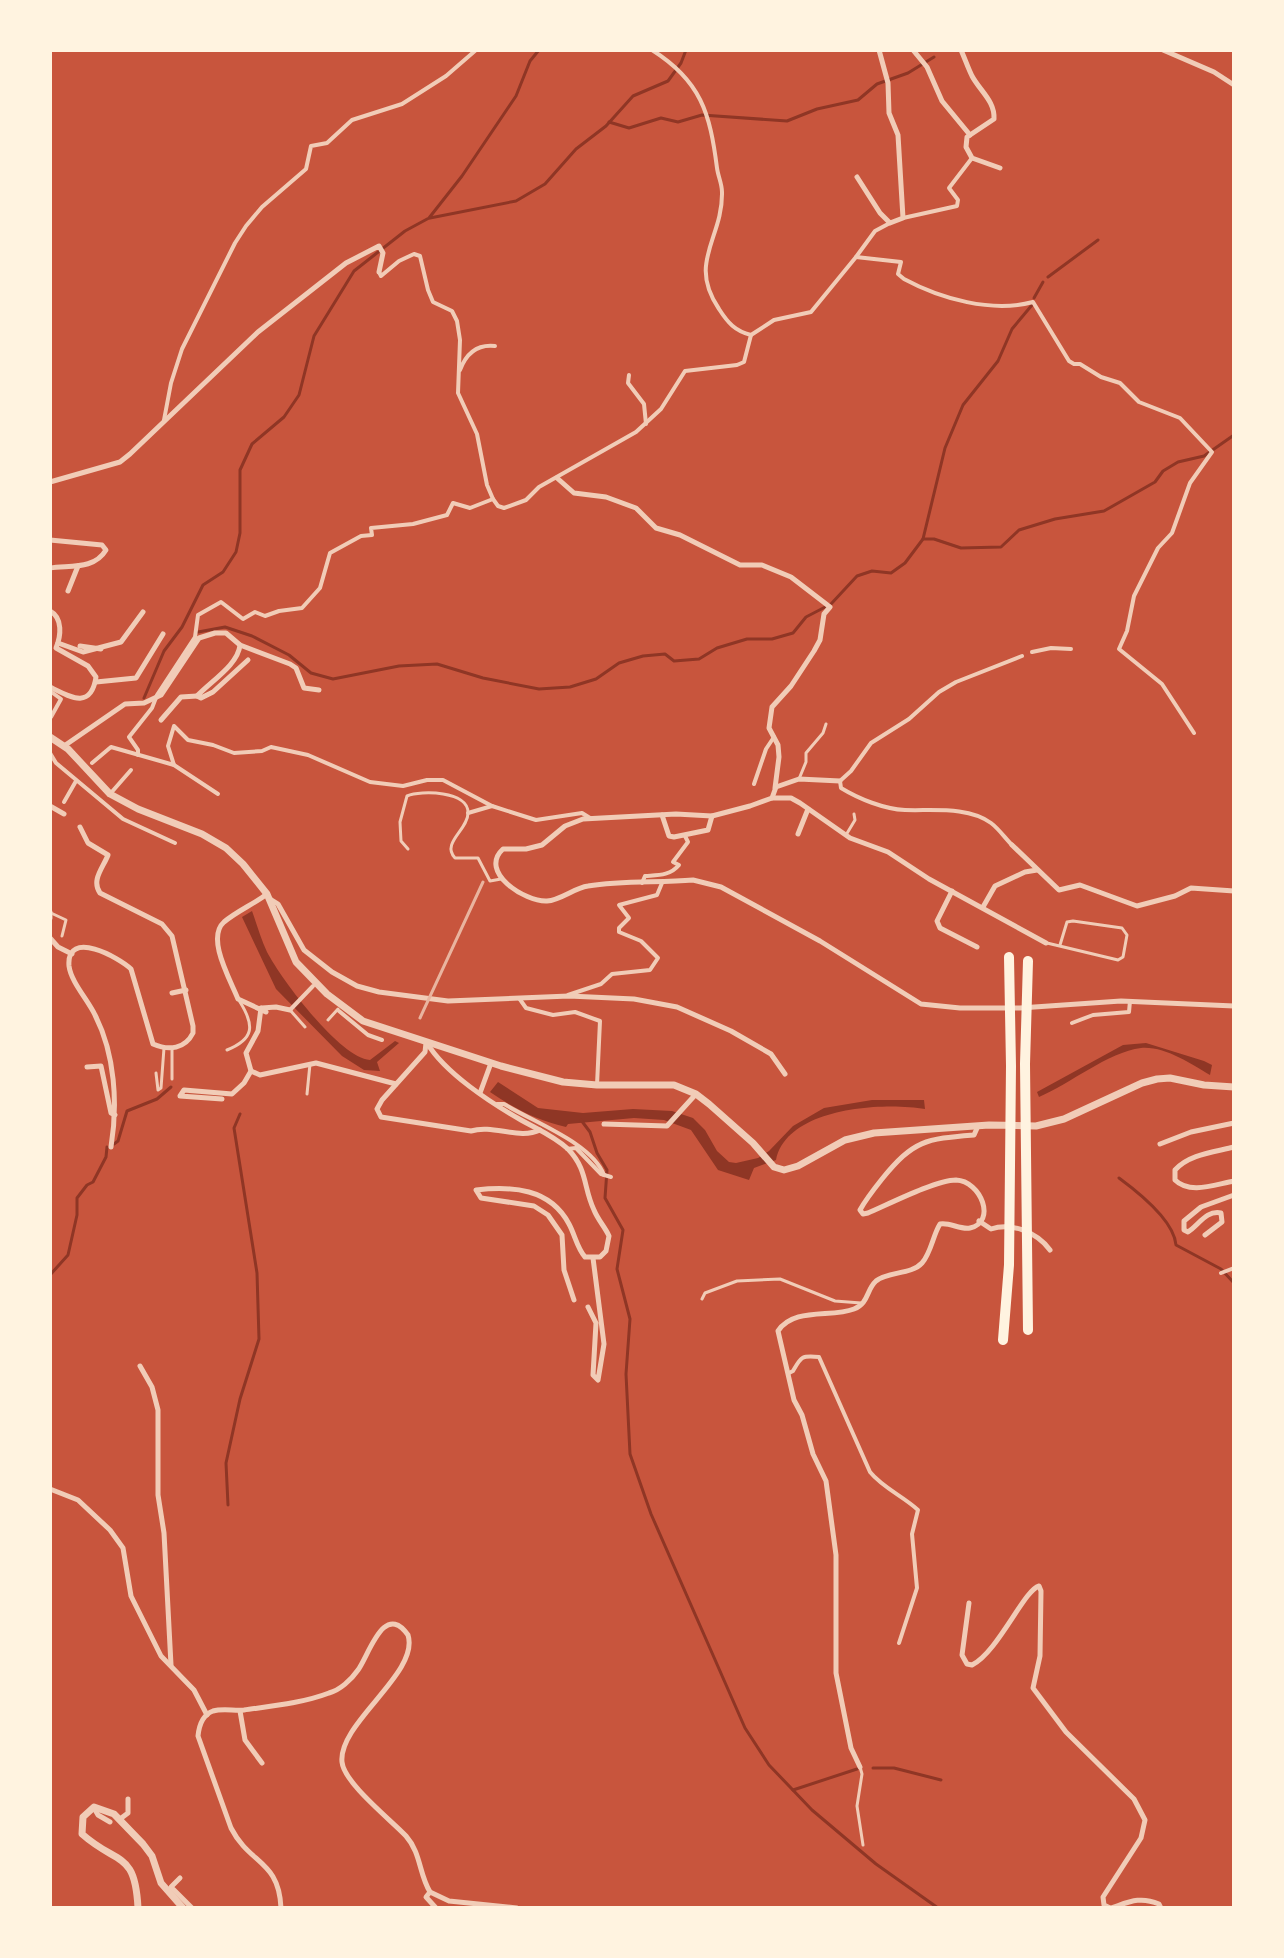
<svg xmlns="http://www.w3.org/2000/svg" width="1284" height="1958" viewBox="0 0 1284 1958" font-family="Helvetica,sans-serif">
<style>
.water{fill:#8f3625}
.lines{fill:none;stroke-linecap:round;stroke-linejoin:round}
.stream{stroke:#8f3625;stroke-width:3}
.service{stroke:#f1ccb7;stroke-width:3}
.pedestrian{stroke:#f1ccb7;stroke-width:4}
.minor{stroke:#f1ccb7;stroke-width:5}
.tertiary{stroke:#f1ccb7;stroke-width:7}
.motorway{stroke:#fff3e0;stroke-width:10}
.rail{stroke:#e9b49f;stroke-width:3}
</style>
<rect width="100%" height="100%" fill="#c8553d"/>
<g class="water">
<path d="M252 911C257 925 261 939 267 952 281 979 340 1058 370 1060L395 1041 399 1043 377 1062 380 1071 364 1070 342 1056 276 989 242 917Z"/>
<path d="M1146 1043 1204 1061 1212 1065 1210 1075C1191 1064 1165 1046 1141 1048 1108 1052 1070 1084 1039 1097L1037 1092 1123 1045Z"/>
<path d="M498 1082 538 1108 583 1113 633 1109 672 1111 693 1118 705 1130 717 1151 729 1162 736 1163 758 1158 769 1151 793 1126 824 1108 872 1100H924L925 1109C883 1102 787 1107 776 1160L754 1168 749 1180 718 1170 691 1130 664 1120 634 1118 568 1124 566 1127C538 1121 513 1108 490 1092Z"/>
</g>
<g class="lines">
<g class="stream">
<path d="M609 122 629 128 661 118 678 122 702 115 787 121 817 109 858 100 877 84 908 73 934 57"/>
<path d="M430 218 516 201 545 184 576 149 606 126 633 96 668 81 681 63 686 50"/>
<path d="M1048 277 1098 240"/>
<path d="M1034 298 1043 282"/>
<path d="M923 539 945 448 963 405 998 361 1012 329 1032 305"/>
<path d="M198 632 225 627 252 636 289 655 311 673 333 679 399 666 437 664 483 678 539 689 570 687 596 679 619 663 643 656 665 654 674 661 699 659 717 648 747 639H772L793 633 806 617 831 604 857 576 872 571 891 573 905 563 923 539H934L961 548 1001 547 1019 530 1055 519 1104 511 1155 482 1163 471 1178 462 1204 456 1234 435"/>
<path d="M144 698 164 651 182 627 203 585 223 572 236 552 240 533V470L252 444 284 417 299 395 314 336 354 271 405 231 429 218 462 176 516 96 530 61 539 50"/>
<path d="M581 1120 590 1132 597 1153 607 1170 605 1198 623 1230 617 1269 630 1319 626 1374 630 1454 651 1514 745 1728 769 1765 812 1810 876 1864 938 1908"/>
<path d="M114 1144 118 1141 127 1111 157 1099 171 1087"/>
<path d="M1119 1178C1138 1192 1174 1220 1176 1245L1221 1269 1234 1283"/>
<path d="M50 1275 68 1255 77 1215V1198L87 1185 93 1182 106 1157 107 1147"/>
<path d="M228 1505 226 1463 240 1399 259 1339 257 1273 234 1128 240 1114"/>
<path d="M873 1768H894L941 1780"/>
<path d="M793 1790 857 1769"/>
</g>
<g class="service">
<path d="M799 779 806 762V753L823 733 826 724"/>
<path d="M846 835 855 820 854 814"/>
<path d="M408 849 401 841 400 822 407 796C421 790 469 791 468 813 468 830 441 843 455 858H478L490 881 501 879"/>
<path d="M51 913 66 920 62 936"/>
<path d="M1047 943 1118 960 1123 957 1127 935 1122 928 1073 921 1067 922 1060 945"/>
<path d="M290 1010 305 1027"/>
<path d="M328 1020 338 1009"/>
<path d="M172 1048V1079"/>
<path d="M227 1050C254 1039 255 1026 240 1002"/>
<path d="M156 1073 158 1090 161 1088 164 1048"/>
<path d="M307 1094 310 1064"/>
<path d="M702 1299 705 1293 737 1281 780 1279 835 1301 861 1303"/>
<path d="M860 1767 862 1774 857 1806 863 1845"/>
</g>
<g class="pedestrian">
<path d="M652 50C701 81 710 113 717 168 718 176 722 184 722 192 723 239 687 262 719 309 728 323 735 331 751 335"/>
<path d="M903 218 957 206 958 200 949 188 972 158"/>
<path d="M856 257 901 262 898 274 904 279C941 299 992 313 1033 302L1069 361 1074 364H1080L1101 377 1120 383 1139 402 1180 418 1212 452 1190 483 1172 533 1158 548 1134 596 1127 631 1119 649 1162 684 1194 733"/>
<path d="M379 272 381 276 399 261 414 254 420 256 428 290 433 302 452 311 457 321 460 340 458 393 477 434 487 485 493 499"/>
<path d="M460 370C466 354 477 344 495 346"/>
<path d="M629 375 628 383 644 404 646 424"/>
<path d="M164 420 171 383 182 349 235 243 246 226 262 207 306 169 311 146 327 143 352 120 402 104 446 76 476 50"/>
<path d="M1032 652 1051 648 1071 649"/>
<path d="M50 691 61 699 51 717"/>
<path d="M50 753 56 763 123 819 175 843"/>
<path d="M138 755V750L129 737 152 708 157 695 195 637 198 615 221 602 243 619 255 612 265 616 279 611 302 608 320 588 330 553 361 536 372 535 371 528 413 524 447 515 453 503 470 508 493 499 498 506 504 508 526 500 539 487 636 432 661 409 685 371 737 365 744 362 751 335 774 320 811 312 856 257 875 231 890 223"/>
<path d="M92 763 111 747 174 765 168 746 174 726 188 740 213 745 234 753 262 751 271 747 308 755 370 782 403 786 427 780H443L492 806 536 820 582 813 590 818"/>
<path d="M174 765 218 794"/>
<path d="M754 784 766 749 774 737"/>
<path d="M110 794 131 770"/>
<path d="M64 802 76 781"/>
<path d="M468 813 492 806"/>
<path d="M1012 845C1005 838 999 829 991 823 968 806 932 811 905 810 884 809 859 799 841 788L840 781 851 771 871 743 909 719 939 692 956 682 1022 656"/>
<path d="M642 883 645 876C657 875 670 876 679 865L673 862 688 842 685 836"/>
<path d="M568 995 601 984 612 974 650 970 658 958 641 941 619 932V928L629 918 619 905 657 895 662 883"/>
<path d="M519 998 526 1008 553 1015 575 1012 600 1021 597 1085"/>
<path d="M290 1010 313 986"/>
<path d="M339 1011 368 1035 382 1040"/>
<path d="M1072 1023 1093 1015 1129 1012 1130 1001"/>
<path d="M497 1104H504C533 1122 592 1143 604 1175"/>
<path d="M567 1149 576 1148 601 1174 611 1177"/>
<path d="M1221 1273 1234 1268"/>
<path d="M789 1373 793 1371C801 1357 801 1355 819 1357L870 1472C883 1488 903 1496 918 1510L912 1534 917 1588 899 1643"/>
</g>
<g class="minor">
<path d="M913 50 927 67 942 101 970 135"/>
<path d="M961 50C965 59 968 68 972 76 980 91 995 101 994 119L967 137 966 147 972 158 1000 168"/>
<path d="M1163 50 1214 72 1234 85"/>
<path d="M857 177 880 213 890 223 903 218 898 135 889 113 888 83 879 50"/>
<path d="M557 478 574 493 606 497 636 508 656 528 680 535 740 565H762L791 577 830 607 824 614 820 640 814 651 791 686 772 707 769 728 778 745 779 757 775 788"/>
<path d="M50 482 120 462 130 454 258 332 346 263 379 246 383 253 379 272"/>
<path d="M50 540 102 545 106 550C94 570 70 565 50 568"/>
<path d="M68 591 78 566"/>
<path d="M50 611C63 618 61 636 56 648L88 666 96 677C91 710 70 697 50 687"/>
<path d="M58 643 83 652 121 642 143 612"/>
<path d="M240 645 290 664 296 668 304 688 319 690"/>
<path d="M80 646 101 649"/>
<path d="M96 682 136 678 163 634"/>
<path d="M161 720 181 697 197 696"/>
<path d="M64 746 125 704 144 703 161 695 199 638 215 633H226L240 645C238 665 211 681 197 696L201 698 213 692 248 660"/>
<path d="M840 781 799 779 776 787 772 798 750 806 712 816 676 814 583 819 565 826 542 845 526 849H503C478 872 525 902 547 901 561 900 574 888 588 886 622 880 658 883 693 880L721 887 820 941 921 1004 960 1008H1020L1121 1001 1234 1006"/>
<path d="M772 798H791L800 803 850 838 888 852 929 879 1046 943"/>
<path d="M50 806 64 814"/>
<path d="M662 815 669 836 674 837 708 830 712 816"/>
<path d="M80 827 88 843 108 855C103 868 91 880 100 893L162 924 172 936 193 1026V1033C185 1049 169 1051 153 1044L131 969C120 958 66 928 69 966 71 982 88 1000 95 1015 115 1054 118 1104 111 1147"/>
<path d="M798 834 808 809"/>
<path d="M1012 845 1059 890 1080 885 1137 906 1175 896 1191 888 1234 891"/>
<path d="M952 891 937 921 940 928 977 947"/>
<path d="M270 899 278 904 304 950 332 972 357 986 379 992 448 1001 569 996 634 999 677 1007 731 1031 771 1054 785 1074"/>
<path d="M983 907 995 886 1025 872 1037 870"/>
<path d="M50 912V918"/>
<path d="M50 938 58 947 72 954"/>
<path d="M172 993 186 990"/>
<path d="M262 1008 276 1007 290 1010"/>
<path d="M266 1012 238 999C230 979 206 938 224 922 237 911 254 904 267 894"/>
<path d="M426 1043 425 1052 382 1100 377 1109 381 1117 471 1131C493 1124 519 1140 540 1130"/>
<path d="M427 1043C445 1073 491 1103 521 1120 537 1129 554 1136 568 1149 588 1170 583 1187 594 1210 598 1220 605 1227 609 1236L606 1251 600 1257H585C577 1248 575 1235 569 1224 550 1188 512 1186 476 1190L481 1198 534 1206 548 1215 562 1235 564 1270 574 1300"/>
<path d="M87 1067 101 1066 111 1113 115 1115"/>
<path d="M251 1071 260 1075 316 1063 396 1084"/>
<path d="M480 1093 491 1063"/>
<path d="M222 1099 180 1096 184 1090 232 1094 244 1083 251 1071 246 1053 258 1031 261 1008"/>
<path d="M604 1124 667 1126 696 1094"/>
<path d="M1160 1144 1191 1132 1234 1123"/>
<path d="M1234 1147C1215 1152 1189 1154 1175 1170V1180C1190 1195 1216 1184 1234 1181"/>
<path d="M979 1221 991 1229C1011 1222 1037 1232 1050 1250"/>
<path d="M1205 1235 1222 1222 1221 1213C1206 1210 1199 1225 1188 1232L1184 1230V1221L1201 1207 1234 1195"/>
<path d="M588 1307 596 1323 593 1375 598 1380 604 1344 593 1258"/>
<path d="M140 1366 152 1387 158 1410V1495L164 1533 171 1665"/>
<path d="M50 1489 78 1500 110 1530 123 1548 131 1596 161 1656 194 1690 207 1715"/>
<path d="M969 1603 962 1655 967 1664 972 1665C998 1652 1024 1590 1039 1586L1041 1591 1040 1656 1033 1688 1066 1732 1134 1799 1145 1820 1141 1838 1103 1897 1104 1905 1110 1908"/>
<path d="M240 1711 245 1740 262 1763"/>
<path d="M860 1767 851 1748 836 1673V1555L826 1481 813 1454 802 1415 794 1400 778 1331C794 1307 831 1318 854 1309 869 1303 866 1290 876 1281 888 1271 911 1275 922 1263 931 1253 933 1235 940 1224 950 1222 960 1230 970 1228 997 1222 981 1181 956 1180 936 1180 889 1204 868 1213L863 1214 860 1210C866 1199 874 1189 882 1179 914 1140 925 1139 974 1135L978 1126"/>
<path d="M94 1808 98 1815 110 1822"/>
<path d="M120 1819 128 1813V1799"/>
<path d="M180 1878 171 1887 192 1908"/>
<path d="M430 1892 426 1897 436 1908"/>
<path d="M281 1908C279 1860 250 1865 231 1828L198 1736C199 1726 202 1715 213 1711 223 1708 234 1711 244 1710 272 1706 303 1703 329 1693 340 1690 351 1680 358 1670 369 1655 384 1601 408 1635 420 1673 338 1723 342 1762 344 1783 391 1820 406 1836 421 1853 419 1874 430 1892L449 1901 517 1908"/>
<path d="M1111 1908C1129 1902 1140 1896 1159 1904L1161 1908"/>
</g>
<g class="tertiary">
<path d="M50 737 68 749 110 794 138 809 202 834 226 848 243 864 267 894 296 962 327 994 363 1021 501 1066 563 1082 597 1085H674L696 1094 709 1104 753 1143 774 1167 784 1170 798 1166 845 1140 874 1133 989 1125 1036 1126 1064 1119 1142 1083 1157 1079 1170 1078 1204 1085 1234 1087"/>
<path d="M138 1908C135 1850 118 1866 82 1834L83 1817 94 1807 114 1814 143 1844 152 1856 161 1883 183 1908"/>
</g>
<g class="motorway">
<path d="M1028 961 1025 1064 1028 1330"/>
<path d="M1003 1340 1009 1265 1011 1066 1009 957"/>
</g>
<path class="rail" d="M420 1018 483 882"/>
</g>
<rect width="1284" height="1958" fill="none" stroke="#fff3e0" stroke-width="104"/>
</svg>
